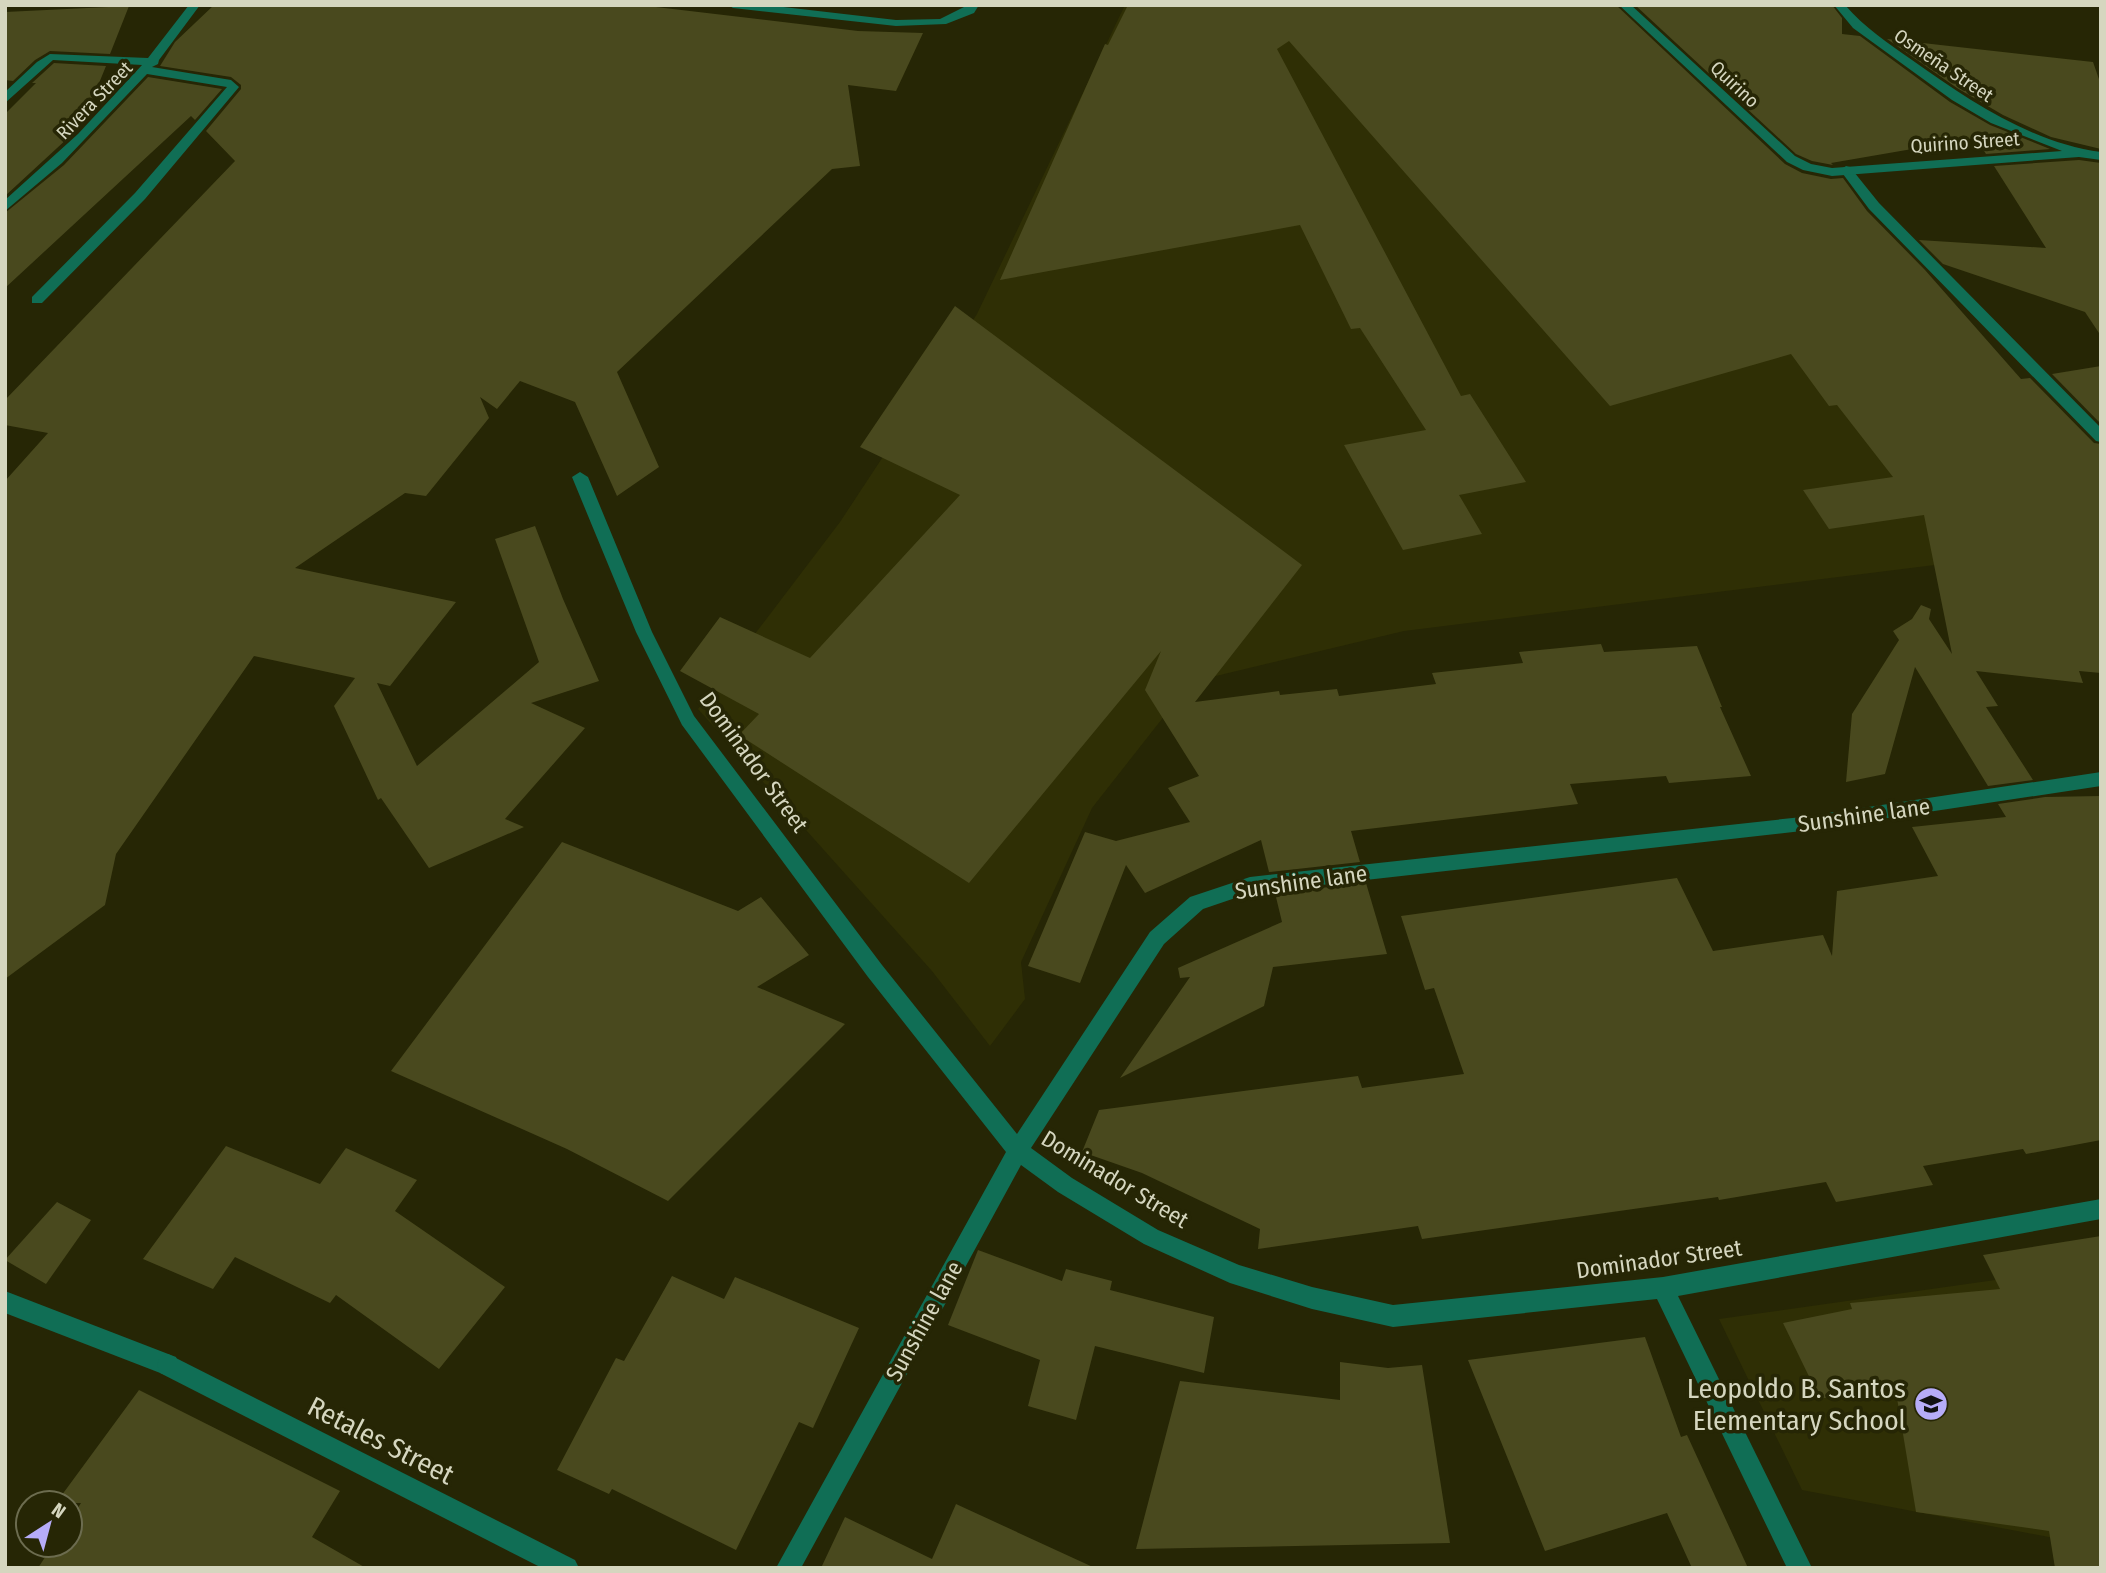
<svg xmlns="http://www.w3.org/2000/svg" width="2106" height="1573" viewBox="0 0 2106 1573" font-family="'Fira Sans Condensed',sans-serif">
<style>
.built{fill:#2f2f05}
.building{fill:#49491e}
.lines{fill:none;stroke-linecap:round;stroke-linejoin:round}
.service{fill:#106e55;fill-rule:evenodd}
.minor{fill:#106e55;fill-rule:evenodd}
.labels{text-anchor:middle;stroke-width:7;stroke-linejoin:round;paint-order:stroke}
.far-street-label{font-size:19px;fill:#d5d6bf;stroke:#262605}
.street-label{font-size:23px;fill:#d5d6bf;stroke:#262605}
.near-poi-label{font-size:28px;fill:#d5d6bf;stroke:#262605;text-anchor:end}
.near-street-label{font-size:28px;fill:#d5d6bf;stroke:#262605}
</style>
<rect width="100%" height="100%" fill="#262605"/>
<g class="built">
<path d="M1125 5H1485L1991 558 1404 631 1191 682 1092 808 1021 962 1025 999 990 1046 932 971 698 709 840 522 977 314Z"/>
<path d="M2101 1265V1547L1802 1490 1719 1319Z"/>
</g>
<g class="building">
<path d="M214 5H639L858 31 923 33 896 91 848 85 860 166 832 169 617 372 659 467 617 496 575 402 520 381 497 409 480 397 489 418 426 496 405 493 295 568 456 602 390 686 377 683 417 766 539 662 495 539 535 526 563 599 599 681 531 703 585 728 505 819 524 827 429 868 381 798 378 800 334 706 355 678 254 656 116 854 105 905 5 979V481L48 433 5 425V400L235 161 206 131 241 89V85L231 77 160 66 175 42Z"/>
<path d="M1128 5H1616L1785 164 1802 173 1831 179 1843 178 1867 211 1925 270 2021 379 2030 378 2094 443 2101 444V673L2079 671 2083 683 1976 671 1998 706 1986 707 2033 780 1988 786 1915 667 1885 774 1846 782 1852 714 1899 640 1893 631 1912 619 1921 605 1931 609 1929 619 1952 654 1924 515 1829 529 1803 490 1893 477 1837 405 1829 406 1791 354 1610 406 1289 41 1277 49 1461 396 1470 394 1526 482 1459 495 1482 534 1403 550 1344 445 1426 430 1360 328 1351 329 1300 225 1000 280 1105 44 1108 45Z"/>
<path d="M1635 5H1832L1842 18V34L1860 36 1950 102 1990 125 2050 149 1986 154 1976 138 1831 163 1833 165 1812 161 1796 154Z"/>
<path d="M129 6 110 54 50 51 35 60 13 81 5 80V12Z"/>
<path d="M1887 39 2093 62 2101 85V149L2051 137 2003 115 1957 88Z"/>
<path d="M54 63 106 66 82 125 5 196V114L36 83H32Z"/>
<path d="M148 77 222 89 195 120 191 116 5 288V213L64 165Z"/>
<path d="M2079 160 2101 163V336L2085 312 1943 264 1919 240 2046 248 1994 166Z"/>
<path d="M955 306 1302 565 1195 702 1279 691 1280 695 1337 689 1339 696 1436 684 1432 673 1523 663 1519 652 1601 644 1604 652 1697 646 1722 707H1720L1751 776 1669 783 1666 776 1570 784 1578 804 1351 831 1360 862 1269 872 1261 840 1145 893 1126 865 1080 983 1028 966 1085 832 1116 841 1190 822 1168 788 1199 776 1145 690 1161 651 969 883 739 735 759 714 680 671 720 617 810 658 960 495 860 447Z"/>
<path d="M2101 366V424L2052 374Z"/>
<path d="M2101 796V1140L2026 1154 2023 1149 1923 1166 1933 1185 1836 1202 1826 1182 1719 1200 1718 1197 1422 1239 1418 1226 1258 1249 1260 1229 1142 1173 1082 1152 1099 1110 1358 1076 1362 1088 1464 1074 1434 988 1425 990 1401 916 1677 878 1713 951 1823 935 1832 956 1837 891 1938 876 1912 827 2006 817 1998 804 2045 797Z"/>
<path d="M562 842 738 911 761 897 809 955 757 987 845 1024 668 1201 567 1149 391 1071Z"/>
<path d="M1366 883 1387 954 1273 967 1264 1006 1120 1078 1190 977 1180 978 1178 968 1282 922 1275 893Z"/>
<path d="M226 1146 320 1184 346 1148 417 1180 395 1211 505 1287 439 1369 336 1295 330 1303 235 1257 213 1289 143 1259Z"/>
<path d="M57 1202 91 1220 46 1284 5 1260Z"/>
<path d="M2101 1236V1568H2055L2049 1531 1916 1512 1897 1398 1885 1397 1881 1385 1820 1399 1783 1323 1852 1309 1850 1303 2000 1289 1983 1255Z"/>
<path d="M978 1250 1062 1281 1066 1269 1112 1281 1110 1290 1214 1317 1204 1373 1095 1346 1076 1420 1028 1406 1040 1360 948 1325Z"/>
<path d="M672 1276 724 1299 735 1277 859 1328 813 1428 799 1422 736 1550 612 1489 609 1494 557 1470 616 1358 624 1361Z"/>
<path d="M1645 1337 1681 1437 1687 1435 1748 1568H1692L1667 1513 1545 1551 1468 1360Z"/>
<path d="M1340 1362 1388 1368 1422 1365 1450 1543 1136 1549 1180 1381 1340 1400Z"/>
<path d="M139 1390 340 1491 312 1537 366 1568H38L53 1545H70V1520L81 1503H56Z"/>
<path d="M956 1504 1095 1568H821L845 1517 932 1559Z"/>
</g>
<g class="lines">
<g class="service">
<path d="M1846 166 1850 167 1879 203 2101 428V442L2096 441 1869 209 1840 170Z"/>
<path d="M5 1291 176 1357 179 1365 176 1373 168 1376 5 1313Z"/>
</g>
<g class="minor">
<path d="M189 5H200L159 60 158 64 152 67 231 80 239 87 145 199 42 303H32V297L135 193 227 87 147 74 62 163 5 211V200L78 134 142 65 53 60 5 103V92L37 62 50 54 148 58Z"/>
<path d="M728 5H766L896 20 940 19 968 5H979L974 13 946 24 896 26 733 8Z"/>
<path d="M1619 5H1631L1795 156 1811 164 1832 168 2062 151 1991 123 1952 100 1853 28 1834 5H1845C1865 28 1888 43 1912 60 1968 100 2032 143 2101 152V160L2079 157 1832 176 1803 170 1787 162Z"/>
<path d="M580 472 588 477 652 632 694 716 882 965 1017 1134 1150 932 1190 897 1250 877 1802 817 2101 772V786L1802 831 1250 893 1203 909 1164 944 1031 1148 1072 1178 1158 1230 1239 1265 1312 1287 1393 1305 1663 1277 2101 1199V1219L1678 1296 1812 1568H1787L1657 1299 1393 1327 1312 1309 1230 1283 1144 1244 1058 1192 1021 1165 801 1568H776L1006 1152 868 977 682 725 636 632 572 477Z"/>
<path d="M168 1354 575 1560 579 1568H542L160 1373 157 1365 160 1357Z"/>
</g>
</g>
<defs>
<g id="school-disc" transform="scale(1.75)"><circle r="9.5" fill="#b6acf8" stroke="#262605"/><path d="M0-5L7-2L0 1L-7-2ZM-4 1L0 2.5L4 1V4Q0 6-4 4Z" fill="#111"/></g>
</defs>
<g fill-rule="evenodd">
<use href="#school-disc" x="1931" y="1404"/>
</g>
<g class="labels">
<g class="far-street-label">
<text transform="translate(1944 65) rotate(34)" y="7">Osmeña Street</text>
<text transform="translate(1735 84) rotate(43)" y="7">Quirino</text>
<text transform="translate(94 100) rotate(-46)" y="7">Rivera Street</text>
<text transform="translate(1965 142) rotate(-4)" y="7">Quirino Street</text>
</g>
<g class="street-label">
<text transform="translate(754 762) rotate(54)" y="8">Dominador Street</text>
<text transform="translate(1864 815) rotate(-8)" y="8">Sunshine lane</text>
<text transform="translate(1301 882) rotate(-8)" y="8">Sunshine lane</text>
<text transform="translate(1115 1179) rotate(31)" y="8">Dominador Street</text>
<text transform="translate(1659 1259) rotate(-8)" y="8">Dominador Street</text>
<text transform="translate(924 1321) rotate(-61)" y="8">Sunshine lane</text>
</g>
<g class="near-poi-label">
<text x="1906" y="1398">Leopoldo B. Santos<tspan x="1906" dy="32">Elementary School</tspan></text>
</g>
<g class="near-street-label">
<text transform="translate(381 1440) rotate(27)" y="10">Retales Street</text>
</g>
</g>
<rect width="2106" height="1573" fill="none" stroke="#d5d6bf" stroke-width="14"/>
<g transform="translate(49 1524) rotate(36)"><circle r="33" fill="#262605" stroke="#6c6c4f" stroke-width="2"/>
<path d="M0-5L12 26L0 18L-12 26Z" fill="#b6acf8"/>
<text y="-10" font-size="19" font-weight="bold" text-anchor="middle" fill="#d5d6bf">N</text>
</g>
</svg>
